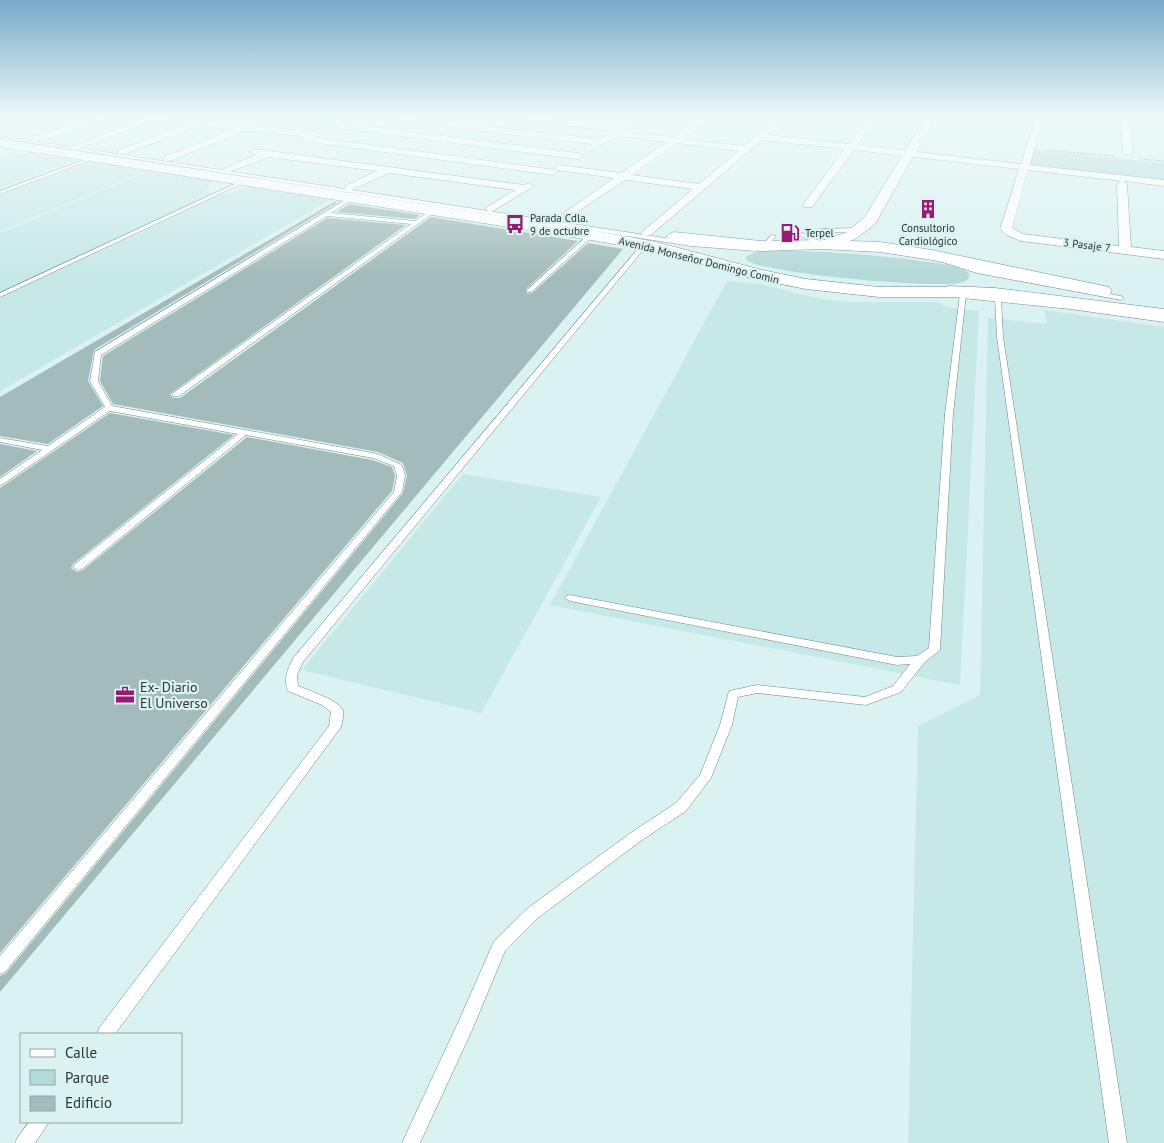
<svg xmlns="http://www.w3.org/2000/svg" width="1164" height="1143" viewBox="0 0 1164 1143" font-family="'PT Sans',sans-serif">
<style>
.built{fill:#c6e8e7}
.green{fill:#b3d9d8}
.building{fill:#a3bbba}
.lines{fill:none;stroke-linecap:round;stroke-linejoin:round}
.lane-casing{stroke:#6f8685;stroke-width:1}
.street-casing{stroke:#6f8685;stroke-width:1}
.secondary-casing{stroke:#6f8685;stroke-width:1}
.path{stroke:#7a8a89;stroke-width:1;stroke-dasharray:2.5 1;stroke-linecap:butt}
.lane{fill:#fff;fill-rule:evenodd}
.street{fill:#fff;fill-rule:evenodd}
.secondary{fill:#fff;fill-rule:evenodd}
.labels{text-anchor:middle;stroke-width:4.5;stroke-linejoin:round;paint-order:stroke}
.far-poi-label{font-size:11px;fill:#2b3534;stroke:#daf2f1;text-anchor:start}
.far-street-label{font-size:11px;fill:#2b3534;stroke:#daf2f1}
.poi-label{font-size:14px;fill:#2b3534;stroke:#daf2f1;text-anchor:start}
</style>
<rect width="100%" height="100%" fill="#daf2f1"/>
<g class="built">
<path d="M13 153 73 159V161L0 188V158Z"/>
<path d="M97 162 146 171 0 231V195L86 163Z"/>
<path d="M147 172 213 181 204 192 227 194 248 187 330 200 0 391V233Z"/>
<path d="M727 281 760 284 816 298 845 302H939L946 307 979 311 960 685 550 605Z"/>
<path d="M1044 310 1164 327V1143H908L918 726 980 695 988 318 1047 324Z"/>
<path d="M463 474 601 497 481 713 302 670Z"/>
</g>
<g class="green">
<path d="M339 118H360L320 132 307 131Z"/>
<path d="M1030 149 1164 163V182L1024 166Z"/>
<path d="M773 250C822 251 871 254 920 261 935 263 956 264 969 273V277C966 281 964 282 960 283 932 288 767 274 746 260V256L759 251Z"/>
</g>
<g class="building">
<path d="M334 202H338L94 350 88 381 103 406 48 444 0 436V397Z"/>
<path d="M349 204 420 215 414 219 337 212Z"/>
<path d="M431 217 578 241 526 289 527 294 532 293 588 243 623 249 0 992V976L6 973 403 493 407 476 403 463 378 452 113 404 100 381 103 356 327 218 406 225 170 394 173 398H180Z"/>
<path d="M110 413 234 435 73 564 71 568 77 572 83 570 247 437 372 460 392 467 395 476 392 491 0 953V488Z"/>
<path d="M0 444 37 451 0 477Z"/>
</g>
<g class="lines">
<g class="lane-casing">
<g id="lane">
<path d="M0 136 691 242 756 247 759 249 756 251 691 246 0 138Z"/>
<path d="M92 157 96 158 0 194V191Z"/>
<path d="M241 181 245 182 0 297V293Z"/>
<path d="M350 197 354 198 331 213 415 221 431 210 436 211 179 396H173L172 394 411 224 327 216 101 355 98 381 112 406 378 454 402 465 405 476 402 492 5 972 0 974V956L394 492 397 476 394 466 373 458 246 435 82 569 78 570 73 567 74 565 238 434 110 411 0 486V479L42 450 0 442V438L48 446 105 407 90 381 95 352Z"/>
<path d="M860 228 862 229V231L821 233 818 231 821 229Z"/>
<path d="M803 233 823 243 824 244 819 245 801 236V234Z"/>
<path d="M589 234 594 235 531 292H527V290Z"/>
<path d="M771 235 776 236 767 247H763L762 246Z"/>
<path d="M642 244 647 245 303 662 297 675 298 686C307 690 340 700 343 711 344 715 342 723 341 727L115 1034H97L99 1028 329 726 331 712 322 705 288 691C283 679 288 668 294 657Z"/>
<path d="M947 260 978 269 1121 296 1124 298 1121 300 977 273 945 263 944 262Z"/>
<path d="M948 286 995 288 1164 309V313L995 292 946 289V287Z"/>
<path d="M963 292 966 294 953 414 940 650 924 663 901 692 866 705 757 693 738 697 732 725 711 778 686 811 642 840 539 917 505 951 473 1028 420 1143H402L461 1016 494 941 529 907 632 832 676 803 700 775 720 725 729 691 757 685 865 697 893 686 910 664 897 665 570 601 565 598 566 596 570 595 897 657 917 656 929 648 945 414 960 294Z"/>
<path d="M998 296 1001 298 1003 337 1127 1143H1109L997 337 995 298Z"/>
<path d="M29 1122H49L35 1143H15L18 1137Z"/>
</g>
</g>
<g class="street-casing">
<g id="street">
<path d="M140 118H167L317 132 321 135 320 137H313L555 170 556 166 559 165 621 173 667 142 617 136 589 152 584 149 592 144 395 121 391 118H414L599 139 614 131 528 121 524 118H547L621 126 636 118H645L624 132 673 137 702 118H711L683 139 744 146 778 118H787L768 135 849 144 869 118H877L857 145 1021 164 1035 118H1043L1030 165 1164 180V186L1124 181 1127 184 1131 247 1164 251V259L1021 241 1006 235 1000 229 1019 169 854 150 812 207H804L803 205 804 203 845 149 762 140 651 235H643L641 233 643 231 693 189 625 180 556 226 552 225 550 223 552 221 614 178 557 170 556 174 553 175 303 141 302 139 305 136 245 131 170 161H164V157L233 129 198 126 124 154H118V150L187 125 153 121 80 148H74L72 146 141 120ZM677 143 739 151 699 184 632 175ZM1028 170 1121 181 1117 184 1119 246 1023 234 1012 228Z"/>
<path d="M1121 118H1129L1133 152 1128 155 1123 152Z"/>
<path d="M341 123 578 153 583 156 578 159 338 128 337 126Z"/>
<path d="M254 149 524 185 529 183 534 186 491 212 487 211 486 209 487 207 515 190 389 173 349 191 344 188 345 186 377 171 269 157 231 171H225L223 169 256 155 249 152Z"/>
</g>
</g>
<g class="secondary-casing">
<g id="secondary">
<path d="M93 118H108L107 120 40 141 36 142 30 139 32 137Z"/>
<path d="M925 118H935L875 224 855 239 850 241 880 242 932 250 1109 287 1112 291 1109 295 1103 296 932 260 880 252 821 249 761 251 674 242 669 240 666 237 669 234 674 232 761 241 824 240 845 233 864 218Z"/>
<path d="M0 139 591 230 656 242 762 270 806 279 879 287H953L1070 299 1164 312V322L1070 309 953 297H879L806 289 755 279 655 251 591 240 0 147Z"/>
</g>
</g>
<g class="path">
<path d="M1045 150 1114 156"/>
<path d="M1140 159 1164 161"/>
</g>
<use href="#lane" class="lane"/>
<use href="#street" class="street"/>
<use href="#secondary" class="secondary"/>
</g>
<linearGradient id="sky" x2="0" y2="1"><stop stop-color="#78a9c8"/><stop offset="0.42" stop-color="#eef9f9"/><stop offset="1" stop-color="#eef9f9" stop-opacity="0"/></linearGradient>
<rect width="1164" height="278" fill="url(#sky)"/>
<defs>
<g id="building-bare" transform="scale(1.5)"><path d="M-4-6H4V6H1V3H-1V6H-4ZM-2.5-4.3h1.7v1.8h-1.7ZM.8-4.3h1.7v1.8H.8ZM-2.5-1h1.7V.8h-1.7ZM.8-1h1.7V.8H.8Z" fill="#981a72" stroke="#daf2f1" stroke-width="2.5" paint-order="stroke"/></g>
<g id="bus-bare" transform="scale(1.5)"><path d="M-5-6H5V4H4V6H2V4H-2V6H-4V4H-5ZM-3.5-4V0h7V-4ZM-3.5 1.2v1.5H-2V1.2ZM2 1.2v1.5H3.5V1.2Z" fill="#981a72" stroke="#daf2f1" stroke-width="2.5" paint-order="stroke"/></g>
<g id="fuel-bare" transform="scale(1.5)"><path d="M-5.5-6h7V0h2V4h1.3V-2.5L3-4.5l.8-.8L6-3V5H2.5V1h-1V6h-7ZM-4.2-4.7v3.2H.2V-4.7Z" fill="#981a72" stroke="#daf2f1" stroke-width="2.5" paint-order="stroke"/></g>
<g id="office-bare" transform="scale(1.5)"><path d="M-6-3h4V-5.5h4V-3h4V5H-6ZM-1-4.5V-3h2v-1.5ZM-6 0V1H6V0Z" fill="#981a72" stroke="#daf2f1" stroke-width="2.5" paint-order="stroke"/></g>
</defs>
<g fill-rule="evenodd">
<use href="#building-bare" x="928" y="209"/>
<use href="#bus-bare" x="515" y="224"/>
<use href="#fuel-bare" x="790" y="233"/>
<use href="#office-bare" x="125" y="695"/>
</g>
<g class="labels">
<g class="far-poi-label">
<text x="530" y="222">Parada Cdla.<tspan x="530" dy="13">9 de octubre</tspan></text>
<text x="928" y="232" text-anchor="middle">Consultorio<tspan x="928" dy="13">Cardiológico</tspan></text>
<text x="805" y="237">Terpel</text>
</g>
<g class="far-street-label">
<text transform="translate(1087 245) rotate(7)" y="4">3 Pasaje 7</text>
<text transform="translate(699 260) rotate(14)" y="4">Avenida Monseñor Domingo Comin</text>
</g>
<g class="poi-label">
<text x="140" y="692">Ex- Diario<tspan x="140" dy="16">El Universo</tspan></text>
</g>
</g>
<rect x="20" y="1033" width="162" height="90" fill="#daf2f1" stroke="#94a6a5"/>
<rect x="30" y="1049" width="25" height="8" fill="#ffffff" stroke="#94a6a5"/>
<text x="65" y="1058" font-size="15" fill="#2b3534">Calle</text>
<rect x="30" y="1070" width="25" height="15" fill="#b3d9d8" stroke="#94a6a5"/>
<text x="65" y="1083" font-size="15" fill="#2b3534">Parque</text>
<rect x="30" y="1096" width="25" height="15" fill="#a3bbba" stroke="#94a6a5"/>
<text x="65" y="1108" font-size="15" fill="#2b3534">Edificio</text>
</svg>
